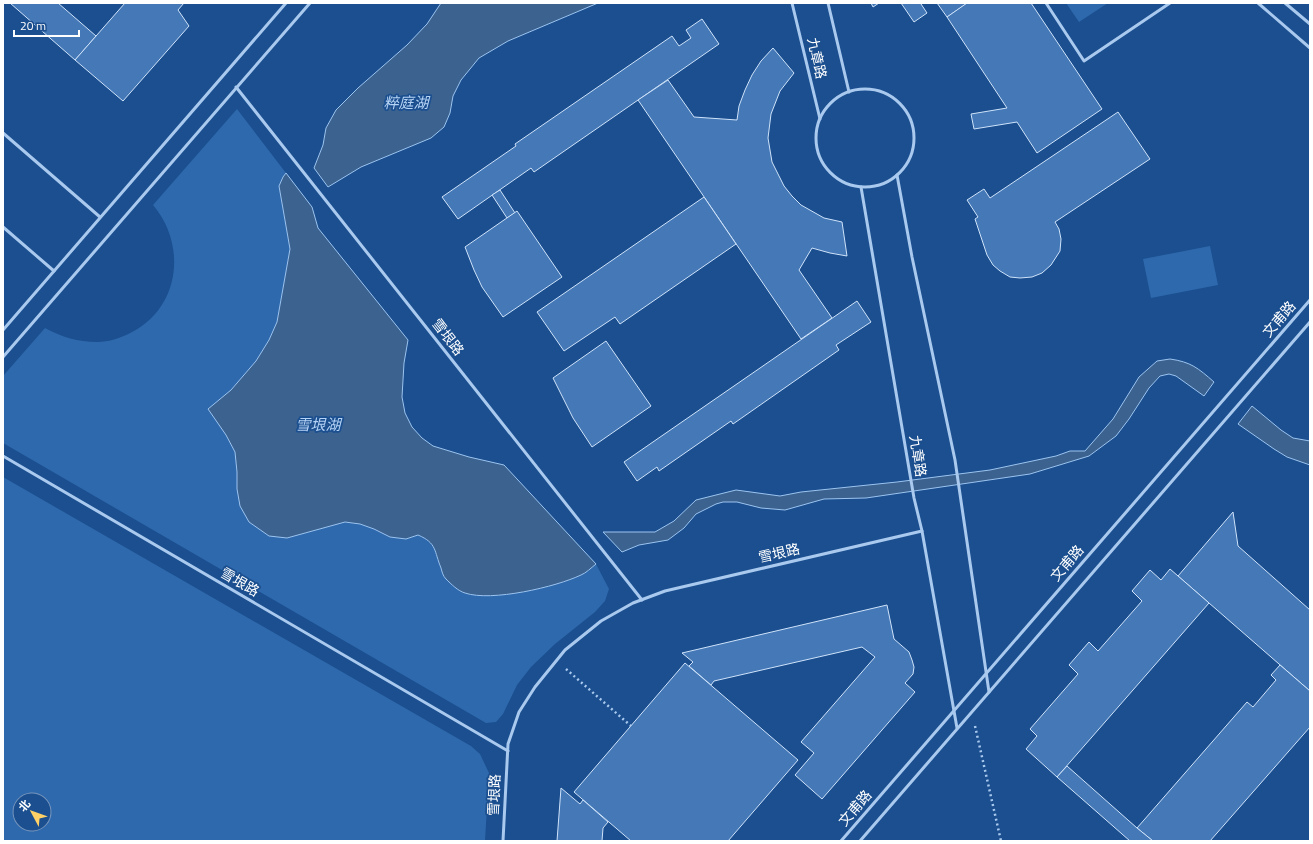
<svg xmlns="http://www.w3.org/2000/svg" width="1313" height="844" viewBox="0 0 1313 844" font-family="'Titillium Web','Noto Sans SC',sans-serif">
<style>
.green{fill:#2e69ad;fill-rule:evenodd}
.water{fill:#3c6290;stroke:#9cc4f0}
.building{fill:#4478b7;stroke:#cfe3fa}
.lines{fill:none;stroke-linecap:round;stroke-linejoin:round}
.path{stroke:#a9c9ee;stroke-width:2.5;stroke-dasharray:2 3;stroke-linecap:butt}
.service{stroke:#a9c9ee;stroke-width:3}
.labels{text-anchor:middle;stroke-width:3.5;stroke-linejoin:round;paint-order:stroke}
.street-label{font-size:14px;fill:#fff;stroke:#1b4f8f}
.water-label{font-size:15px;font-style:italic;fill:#b5d3f5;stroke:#1b4f8f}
</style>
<rect width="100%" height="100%" fill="#1b4f8f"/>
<g class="green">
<path d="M1066 3H1108L1079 22Z"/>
<path d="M237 109 286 173 283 177 279 186 290 249 277 322 269 340 256 361 231 390 226 435 235 452 237 472V489L287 538 344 522 360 524 374 529 390 537 406 539 418 535C437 543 434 551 441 568 442 571 443 576 446 579 451 584 458 591 465 593 491 602 556 587 581 575 586 573 591 568 596 564L609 589 605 601 595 612 555 644 531 667 517 685 503 714 496 722 486 723 3 443V376L45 328C62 337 78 342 97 342 109 342 121 338 132 332 180 307 187 245 153 205Z"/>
<path d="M1210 246 1218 285 1151 298 1143 259Z"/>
<path d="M3 477 471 746 480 754 489 773 485 841H3ZM20 800H44V824H20Z"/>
</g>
<g class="water">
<path d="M441 3H598L508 41 479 58 461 80 453 96 450 113 444 127 431 138 361 167 328 187 314 168 323 145 326 128 336 110 358 88 407 45 427 24Z"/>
<path d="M286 173 312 207 318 228 408 340 404 363 402 397 405 413 412 427 422 438 433 446 469 457 504 465 596 564C591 568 586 573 581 575 556 587 491 602 465 593 458 591 451 584 446 579 443 576 442 572 441 568 434 551 437 543 418 535L406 539 390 537 374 529 360 524 345 522 287 538 269 536 249 522 240 506 237 489V472L235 452 226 435 208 409 231 390 256 361 269 340 277 322 290 249 279 186 283 177Z"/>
<path d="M1170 359C1191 362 1198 368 1214 382L1204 396 1176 376 1169 374 1160 376 1149 388 1129 419 1116 436 1089 456 1030 474 866 498 824 499 785 510 761 508 737 502H723L716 504 696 514 684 528 668 540 639 545 622 552 603 532H655L674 521 696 500 736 490 780 496 801 492 897 482 990 470 1056 456 1070 451H1085L1113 419 1139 377 1157 361Z"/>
<path d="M1252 406 1281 430 1293 438 1310 441V465L1287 457 1274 449 1238 424Z"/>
</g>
<g class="building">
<path d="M10 3H58L96 36 75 60Z"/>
<path d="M125 3H184L178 10 189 26 123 101 75 60Z"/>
<path d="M871 3H879L873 7Z"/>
<path d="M901 3H922L921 4 927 13 914 22Z"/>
<path d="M937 3H965L966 4 947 17Z"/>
<path d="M967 3H1031L1102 109 1037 153 1017 122 974 129 971 114 1007 108 947 17Z"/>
<path d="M702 19 719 44 534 172 531 168 458 219 442 197 516 146 515 144 672 36 679 46 691 38 686 30Z"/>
<path d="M773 48 794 73 780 91 771 114 768 138 772 162 784 186 792 196 801 205 824 218 842 222 847 256 830 253 812 248 799 270 832 318 801 339 638 100 668 80 694 117 737 120 739 106 745 90 752 75 761 61Z"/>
<path d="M1118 112 1150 159 1055 222 1059 229 1061 239 1060 251 1051 265 1042 273 1032 277 1020 278 1010 277 1000 271 993 265 987 255 975 219 978 217 967 200 984 189 990 198Z"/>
<path d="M500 190 515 213 507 218 492 195Z"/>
<path d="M704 197 736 244 620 324 615 317 564 351 537 312Z"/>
<path d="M517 211 562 277 503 317 482 287 474 270 465 247Z"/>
<path d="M857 301 871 322 836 345 839 350 733 424 731 421 659 471 657 467 637 481 624 462Z"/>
<path d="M606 341 651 406 592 447 573 418 553 378Z"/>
<path d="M1233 512 1238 546 1310 610V691L1178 576Z"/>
<path d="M1170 569 1209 603 1057 777 1026 749 1037 736 1030 729 1078 674 1069 665 1089 642 1098 651 1142 601 1132 591 1150 570 1161 580Z"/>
<path d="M887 605 894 639 909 652 912 660 914 667 913 674 905 683 915 692 822 799 795 775 814 753 801 742 875 657 862 647 714 681 711 685 689 666 693 662 682 653Z"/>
<path d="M685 663 798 760 728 841H631L574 792Z"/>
<path d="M1280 665 1310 691V727L1210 841H1153L1137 828 1247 702 1253 707 1276 680 1271 675Z"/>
<path d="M1067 766 1137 828 1153 841H1130L1057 777Z"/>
<path d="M561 788 580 804 583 800 608 822 603 828 602 841H557Z"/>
</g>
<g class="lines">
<g class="path">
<path d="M566 669 631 726"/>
<path d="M975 726 1001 841"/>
</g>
<g class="service">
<path d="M792 3 820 119"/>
<path d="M828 3 849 92"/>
<path d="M1046 3 1084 61 1170 3"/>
<path d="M1258 3 1310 48"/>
<path d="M1285 3 1310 24"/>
<path d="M236 87 642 600"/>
<circle cx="865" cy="138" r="49"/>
<path d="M3 133 100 217"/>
<path d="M897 175 912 257 955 460 989 692"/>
<path d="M861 187 914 498 922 531 957 728"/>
<path d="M3 227 54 271"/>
<path d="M3 330 286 3"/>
<path d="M3 357 310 3"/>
<path d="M3 456 508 751"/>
<path d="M503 841 508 744 519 712 535 687 565 650 601 621 633 603 665 591 922 531"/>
<path d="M841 841 1310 300"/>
<path d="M860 841 1310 322"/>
</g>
</g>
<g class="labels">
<g class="street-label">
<text transform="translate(817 58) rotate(77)" y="5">九章路</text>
<text transform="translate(1279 319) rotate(-49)" y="5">文甫路</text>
<text transform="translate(448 337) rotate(52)" y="5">雪垠路</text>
<text transform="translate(918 456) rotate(81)" y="5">九章路</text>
<text transform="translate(779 553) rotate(-13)" y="5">雪垠路</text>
<text transform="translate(1067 563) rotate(-49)" y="5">文甫路</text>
<text transform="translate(240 582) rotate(30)" y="5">雪垠路</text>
<text transform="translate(494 795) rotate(-87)" y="5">雪垠路</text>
<text transform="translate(855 808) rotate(-49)" y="5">文甫路</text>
</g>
<g class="water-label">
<text x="406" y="108">粹庭湖</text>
<text x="318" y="430">雪垠湖</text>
</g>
</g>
<rect width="1313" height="844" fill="none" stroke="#ffffff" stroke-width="8"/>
<g transform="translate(32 812) rotate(311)"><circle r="19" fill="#1b4f8f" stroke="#7695bc"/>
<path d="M0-3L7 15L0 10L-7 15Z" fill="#ffd166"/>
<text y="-6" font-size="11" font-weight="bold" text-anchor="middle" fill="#ffffff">北</text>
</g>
<path d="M14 30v6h65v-6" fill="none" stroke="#ffffff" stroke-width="2"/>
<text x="20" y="30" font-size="12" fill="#ffffff" stroke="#1b4f8f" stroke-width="3" paint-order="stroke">20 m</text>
</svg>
